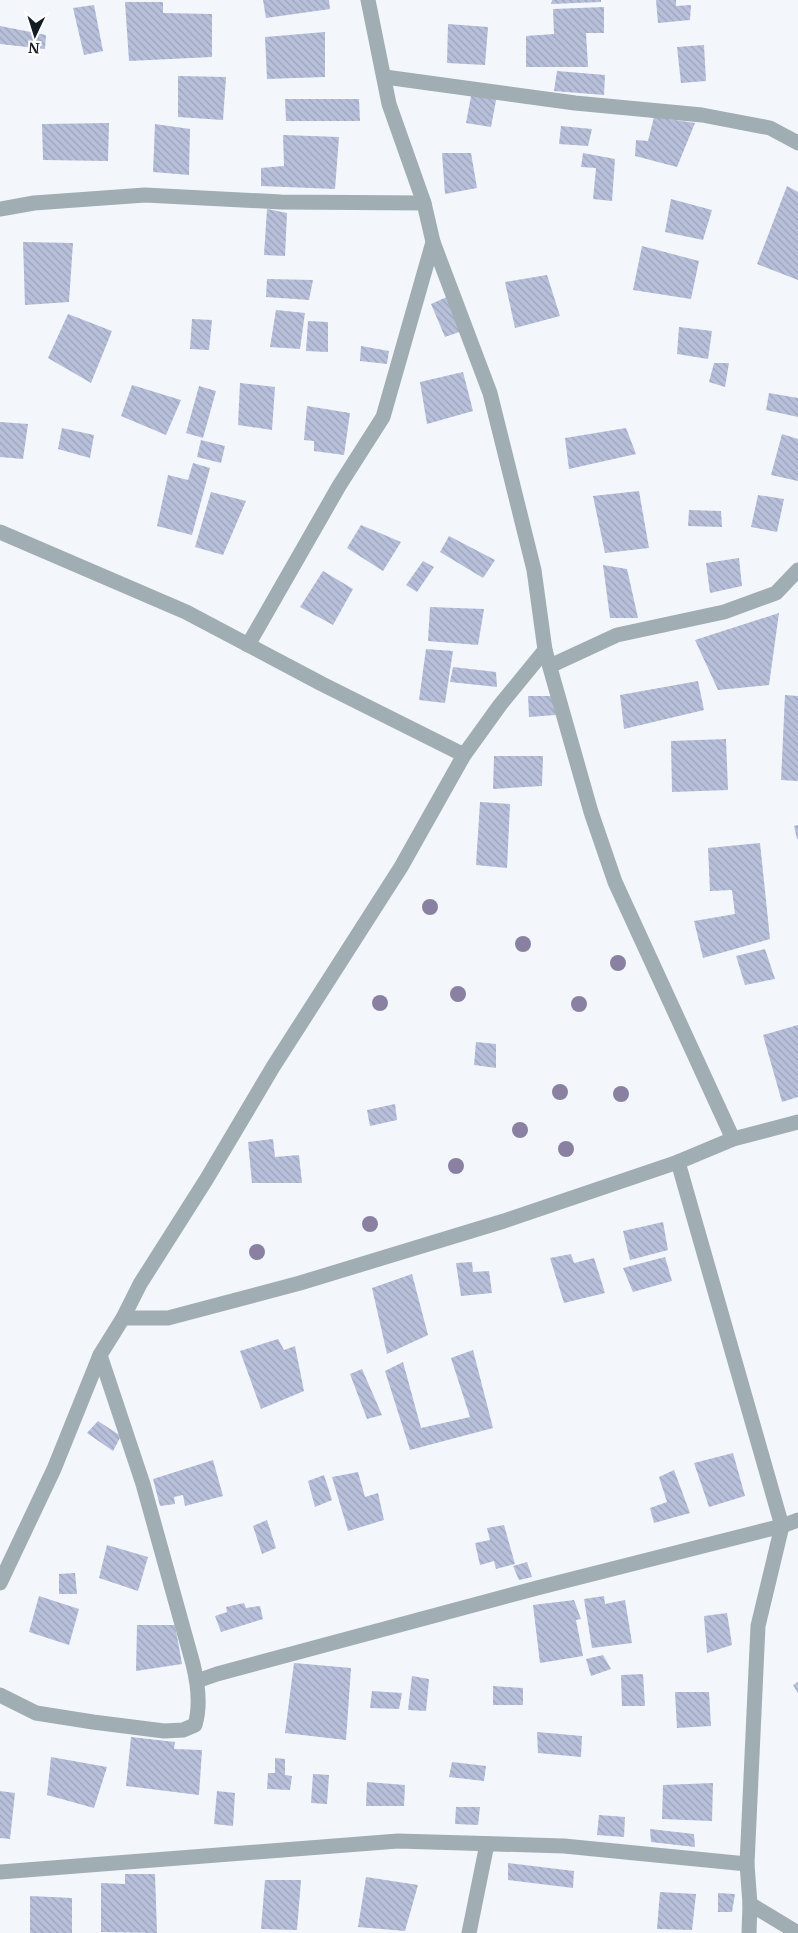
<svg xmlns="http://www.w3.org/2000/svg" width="798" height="1933" viewBox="0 0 798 1933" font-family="Merriweather,serif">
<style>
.building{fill:url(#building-back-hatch)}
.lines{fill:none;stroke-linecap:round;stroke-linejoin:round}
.minor{stroke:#a0aeb4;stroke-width:15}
.tree{fill:#8a81a2}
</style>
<defs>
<pattern id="building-back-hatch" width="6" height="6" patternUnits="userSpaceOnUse" patternTransform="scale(1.25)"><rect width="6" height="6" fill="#b7bfda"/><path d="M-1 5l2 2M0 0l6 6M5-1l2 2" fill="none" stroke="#9ca4bb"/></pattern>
</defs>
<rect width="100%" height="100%" fill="#f3f7fc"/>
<g class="building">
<path d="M263 0H329L330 9 266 18Z"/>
<path d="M552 0H601V2L551 4Z"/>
<path d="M656 0H676V6L691 5 690 20 658 23Z"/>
<path d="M125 2H163V13L212 14V57L129 61Z"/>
<path d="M94 5 103 51 84 55 73 8Z"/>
<path d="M604 7V33H586L588 67H526V36L554 34 553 9Z"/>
<path d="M448 24 488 27 485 65 447 63Z"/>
<path d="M0 26 46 35 45 49 0 44Z"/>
<path d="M325 32V77L267 79 265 37Z"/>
<path d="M704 45 706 81 681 83 677 47Z"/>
<path d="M557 71 605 75 604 95 554 91Z"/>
<path d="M178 76 226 77 223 120 178 117Z"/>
<path d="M472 91 497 95 491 127 466 123Z"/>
<path d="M285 99H359L360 121H286Z"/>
<path d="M654 117 695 123 677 167 635 156 636 140 648 141Z"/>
<path d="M109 123 108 161 43 160 42 124Z"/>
<path d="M155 124 190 129 189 175 153 172Z"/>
<path d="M561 126 592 129 588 146 559 144Z"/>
<path d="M283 135 339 137 335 189 261 186V168L284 166Z"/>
<path d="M442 153H471L477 188 445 194Z"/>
<path d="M583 153 615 159 612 201 593 199 596 168 581 167Z"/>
<path d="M787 186 798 192V280L757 264Z"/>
<path d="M671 199 712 210 703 240 665 232Z"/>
<path d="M267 209 287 213 285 256 264 255Z"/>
<path d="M23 242 73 243 69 302 25 305Z"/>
<path d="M642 246 699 261 691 299 633 290Z"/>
<path d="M547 275 560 316 515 328 505 282Z"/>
<path d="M267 279 313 280 309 300 266 297Z"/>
<path d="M449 296 462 331 445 337 431 304Z"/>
<path d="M276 310 305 313 300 349 270 347Z"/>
<path d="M68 314 112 331 91 383 48 358Z"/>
<path d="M192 319 212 320 209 350 190 349Z"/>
<path d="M308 321 328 322V352L306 351Z"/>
<path d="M679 327 712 331 708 359 677 354Z"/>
<path d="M361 346 389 351 387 364 360 361Z"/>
<path d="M714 363H729L725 387 709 382Z"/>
<path d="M463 372 473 411 427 424 420 382Z"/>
<path d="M240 383 275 387 272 430 238 425Z"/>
<path d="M132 385 181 400 166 435 121 416Z"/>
<path d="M199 386 216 391 203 438 186 433Z"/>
<path d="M769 393 798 398V417L766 410Z"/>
<path d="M307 406 350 413 344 455 314 451V441L304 440Z"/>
<path d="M0 422 28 424 23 459 0 457Z"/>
<path d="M62 428 94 435 90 458 58 449Z"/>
<path d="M626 428 636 454 569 469 565 438Z"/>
<path d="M782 434 798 439V481L771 475Z"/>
<path d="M201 440 225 446 221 463 197 457Z"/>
<path d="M193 463 210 468 192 535 157 526 168 475 188 480Z"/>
<path d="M639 491 649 548 605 553 593 496Z"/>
<path d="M211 492 246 501 223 555 195 547Z"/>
<path d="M758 495 784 499 777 532 751 527Z"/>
<path d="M689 510 721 511 722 527 688 526Z"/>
<path d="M361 525 401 542 383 571 347 548Z"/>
<path d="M449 536 495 560 483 578 440 552Z"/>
<path d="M739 558 742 586 710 593 706 563Z"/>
<path d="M423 561 434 567 417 592 406 585Z"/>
<path d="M603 565 627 569 638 618H610Z"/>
<path d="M323 571 353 589 333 625 300 607Z"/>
<path d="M430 607 484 609 478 645 428 641Z"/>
<path d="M779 613 769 685 718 690 695 640Z"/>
<path d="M426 649 453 651 445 703 419 700Z"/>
<path d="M453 667 496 672 497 687 450 682Z"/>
<path d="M698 681 704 710 624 729 620 695Z"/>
<path d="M785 695 798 696V781L781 780Z"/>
<path d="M528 696H551L556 715 529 717Z"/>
<path d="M726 739 728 790 672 792 671 741Z"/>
<path d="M494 756H543L542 786 493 789Z"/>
<path d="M480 802 510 804 507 868 476 865Z"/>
<path d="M798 825V838L797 839 794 826Z"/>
<path d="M760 843 770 939 703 958 694 921 735 914 732 890 710 891 708 848Z"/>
<path d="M765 949 775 979 745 985 736 956Z"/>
<path d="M798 1025V1097L782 1102 763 1035Z"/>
<path d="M476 1042 496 1044V1068L474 1065Z"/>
<path d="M395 1104 397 1120 370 1126 367 1110Z"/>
<path d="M273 1139 275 1157 299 1155 302 1183H252L248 1142Z"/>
<path d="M663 1222 668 1250 630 1260 623 1231Z"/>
<path d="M571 1254 574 1263 594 1258 605 1293 564 1303 550 1258Z"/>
<path d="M665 1257 672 1281 633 1292 623 1268Z"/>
<path d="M472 1262 473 1272 489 1271 492 1293 461 1296 456 1263Z"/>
<path d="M412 1274 428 1335 387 1354 372 1288Z"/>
<path d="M278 1339 284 1350 295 1346 304 1391 261 1409 240 1351Z"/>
<path d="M473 1350 493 1428 410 1450 385 1371 403 1362 421 1428 470 1417 451 1358Z"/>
<path d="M362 1369 382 1415 367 1419 350 1374Z"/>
<path d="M98 1421 121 1436 113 1451 87 1433Z"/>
<path d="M733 1453 745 1496 709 1507 694 1463Z"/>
<path d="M213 1460 223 1496 185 1506 183 1495 174 1497 175 1504 160 1506 153 1479Z"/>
<path d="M674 1470 690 1513 654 1523 650 1508 667 1502 659 1477Z"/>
<path d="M358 1472 365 1497 378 1493 384 1520 348 1531 332 1477Z"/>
<path d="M324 1475 332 1500 315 1507 308 1481Z"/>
<path d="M267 1520 276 1548 262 1554 253 1526Z"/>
<path d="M504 1525 515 1564 496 1569 494 1561 480 1565 475 1543 490 1540 487 1528Z"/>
<path d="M107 1545 148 1557 138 1591 99 1578Z"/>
<path d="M527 1562 532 1577 519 1580 513 1566Z"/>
<path d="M75 1573 77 1594H59V1574Z"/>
<path d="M39 1596 79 1609 69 1645 29 1632Z"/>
<path d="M604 1596 605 1604 625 1600 632 1643 592 1648 584 1599Z"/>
<path d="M574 1600 581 1619 576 1620 583 1656 540 1663 533 1605Z"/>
<path d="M244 1603 246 1608 260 1606 263 1619 221 1632 215 1616 227 1612 226 1607Z"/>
<path d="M727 1613 732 1645 707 1653 704 1616Z"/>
<path d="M137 1625H175L182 1664 136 1671Z"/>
<path d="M603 1655 611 1669 591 1676 586 1659Z"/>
<path d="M294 1663 351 1668 346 1740 285 1733Z"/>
<path d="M643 1674 645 1706H622L621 1675Z"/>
<path d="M412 1676 429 1679 426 1711 408 1710Z"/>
<path d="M798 1682V1693L793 1685Z"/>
<path d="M493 1686 523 1688V1705H493Z"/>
<path d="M372 1691 402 1693 399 1709 370 1708Z"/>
<path d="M675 1692H709L711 1726 677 1728Z"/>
<path d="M537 1732 582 1736 581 1757 538 1753Z"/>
<path d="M131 1737 175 1742 174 1749 202 1750 199 1795 126 1786Z"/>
<path d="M51 1757 107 1767 94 1808 47 1795Z"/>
<path d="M275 1758 285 1759V1775L292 1776 290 1790 267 1789 268 1773H275Z"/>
<path d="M452 1762 486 1766 484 1781 449 1777Z"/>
<path d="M313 1774 329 1775 327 1804 311 1803Z"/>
<path d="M367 1782 405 1785 404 1806H366Z"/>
<path d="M713 1783 712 1821 662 1819 663 1785Z"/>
<path d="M0 1791 15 1793 10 1839 0 1838Z"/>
<path d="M217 1791 235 1793 233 1826 214 1824Z"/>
<path d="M456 1807H480L478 1825 455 1824Z"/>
<path d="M599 1815 625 1817 624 1837 597 1835Z"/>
<path d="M650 1829 694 1834 695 1847 651 1842Z"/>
<path d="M508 1863 574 1871 573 1888 508 1880Z"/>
<path d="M125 1874H155L157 1933 101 1932V1883L125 1884Z"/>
<path d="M366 1877 418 1885 405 1931 358 1927Z"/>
<path d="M265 1880H301L297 1930 261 1929Z"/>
<path d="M660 1892 696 1894 692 1930 657 1929Z"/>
<path d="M718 1893 735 1894 732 1912H718Z"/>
<path d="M30 1896 72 1898V1933H30Z"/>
</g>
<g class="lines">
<g class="minor">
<path d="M368 0 389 104 424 203 433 242 490 393 534 570 545 650 591 812 615 882 733 1139"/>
<path d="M385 77 575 103 702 115 770 128 798 143"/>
<path d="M0 209 34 203 145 195 281 202 424 203"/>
<path d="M0 532 186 612 322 684 464 755"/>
<path d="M248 645 339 486 383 417 433 242"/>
<path d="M550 666 617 635 724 612 776 593 798 570"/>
<path d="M678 1162 782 1526 758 1626 747 1864 750 1904 749 1933"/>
<path d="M123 1318H168L300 1283 504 1221 678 1162 733 1139 798 1122"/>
<path d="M0 1583 54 1469 100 1355 123 1318 140 1284 206 1180 273 1067 401 867 464 755 500 705 545 650"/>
<path d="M197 1681 217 1674 537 1588 782 1526 798 1520"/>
<path d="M0 1695 36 1713 93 1722 164 1731 183 1730 195 1725C201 1705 198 1684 193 1664L143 1484 100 1355"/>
<path d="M0 1872 398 1841 564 1846 747 1864"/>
<path d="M750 1904 798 1933"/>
<path d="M469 1933 487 1844"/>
</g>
</g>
<g class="tree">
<circle cx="430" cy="907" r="8"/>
<circle cx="523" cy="944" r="8"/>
<circle cx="618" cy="963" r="8"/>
<circle cx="458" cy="994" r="8"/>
<circle cx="380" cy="1003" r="8"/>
<circle cx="579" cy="1004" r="8"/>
<circle cx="560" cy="1092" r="8"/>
<circle cx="621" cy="1094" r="8"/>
<circle cx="520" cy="1130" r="8"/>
<circle cx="566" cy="1149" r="8"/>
<circle cx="456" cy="1166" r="8"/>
<circle cx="370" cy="1224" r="8"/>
<circle cx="257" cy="1252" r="8"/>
</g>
<g transform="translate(35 35) rotate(184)" stroke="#ffffff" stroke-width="4" paint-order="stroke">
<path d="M0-4L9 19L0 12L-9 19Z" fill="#131b23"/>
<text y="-8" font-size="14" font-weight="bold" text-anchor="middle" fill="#131b23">N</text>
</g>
</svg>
